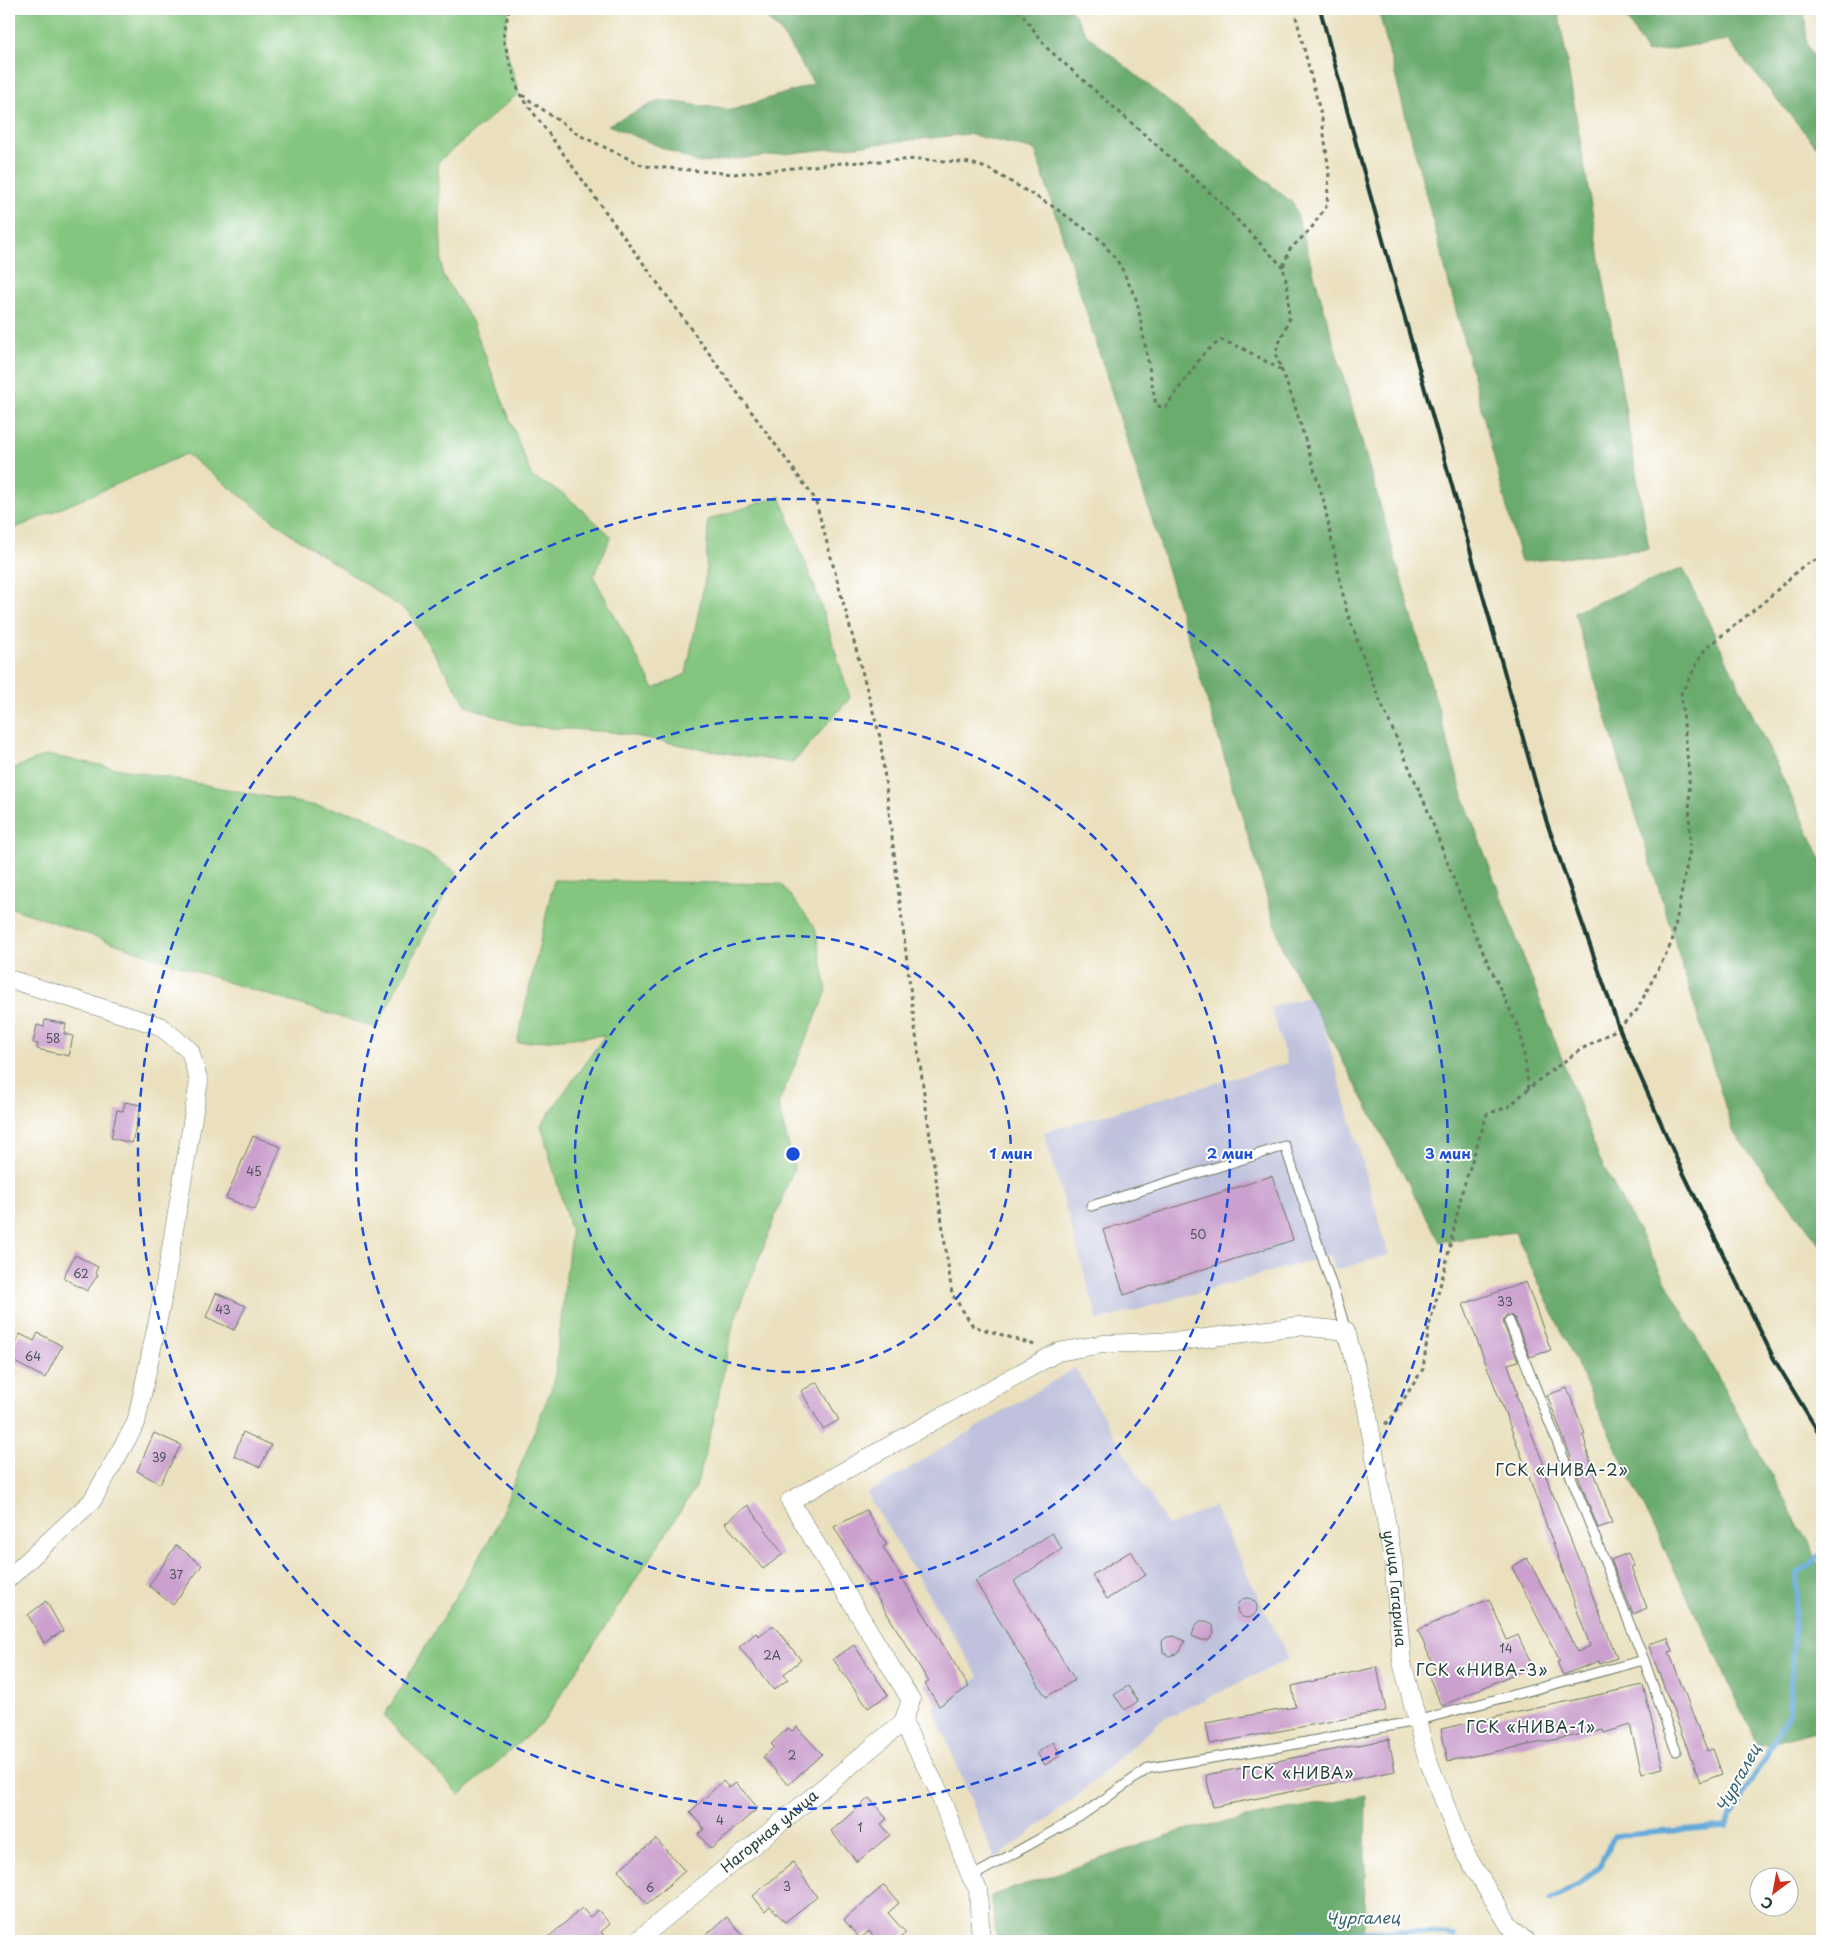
<svg xmlns="http://www.w3.org/2000/svg" width="1831" height="1950" viewBox="0 0 1831 1950" font-family="'Playpen Sans',sans-serif">
<style>
.industrial{fill:#c0c2dd}
.green{fill:#84c67f;stroke:#52825a}
.forest{fill:#6bab6e;stroke:#457451}
.lines{fill:none;stroke-linecap:round;stroke-linejoin:round}
.stream{stroke:#62a9d9;stroke-width:5.5}
.building{fill:#cba0ce}
.service-casing{stroke:#667664;stroke-width:11}
.minor-casing{stroke:#667664;stroke-width:19}
.path{stroke:#667664;stroke-width:3;stroke-dasharray:4 4;stroke-linecap:butt}
.service{stroke:#fff;stroke-width:9}
.minor{stroke:#fff;stroke-width:18}
.rail{stroke:#1f3d34;stroke-width:4}
.ring{fill:none;stroke:#1d4ed8;stroke-width:2.5;stroke-dasharray:9 6}
.labels{text-anchor:middle;stroke-width:4;stroke-linejoin:round;paint-order:stroke}
.number-label{font-size:12px;fill:#4a565a}
.street-label{font-size:15px;fill:#1f3d34;stroke:#fff}
.neighbourhood-label{font-size:16px;letter-spacing:1px;fill:#1f3d34;stroke:#fff}
.water-label{font-size:16px;font-style:italic;fill:#36636e;stroke:#fff}
.centre{fill:#1d4ed8;stroke:#fff;stroke-width:2.5}
.ring-label{font-size:15px;text-anchor:middle;font-weight:bold;fill:#1d4ed8;stroke:#fff;stroke-width:4;stroke-linejoin:round;paint-order:stroke}
</style>
<rect width="100%" height="100%" fill="#fff"/>
<filter id="ink" filterUnits="userSpaceOnUse"><feTurbulence type="fractalNoise" baseFrequency=".02" numOctaves="2"/><feDisplacementMap in="SourceGraphic" scale="10" xChannelSelector="R" yChannelSelector="G"/><feConvolveMatrix kernelMatrix="1 2 1 2 8 2 1 2 1" color-interpolation-filters="sRGB"/></filter>
<filter id="wash" filterUnits="userSpaceOnUse"><feTurbulence type="fractalNoise" baseFrequency=".0096" numOctaves="4" result="noise"/><feDisplacementMap in="SourceGraphic" scale="20" xChannelSelector="R" yChannelSelector="G"/><feGaussianBlur stdDeviation="1.12" result="paint"/><feColorMatrix in="noise" values="0 0 0 0 0 0 0 0 0 0 0 0 0 0 0 0 0 1.4 0 .05"/><feComposite in="paint" operator="in"/></filter>
<g filter="url(#wash)">
<rect width="100%" height="100%" fill="#eae0be"/>
<g class="industrial">
<path d="M1315 995 1389 1255 1335 1270 1330 1255 1098 1321 1044 1132 1287 1063 1271 1007Z"/>
<path d="M1075 1368 1168 1526 1214 1506 1289 1659 1160 1721 1080 1794 995 1859 933 1707 979 1677 867 1494Z"/>
</g>
<g class="green">
<path d="M9 9H509L503 38 519 93 438 162 442 274 472 321 532 477 564 494 611 536 594 577 654 689 686 674 706 574 708 520 780 496 819 599 850 698 793 763 719 752 613 732 523 726 467 706 408 612 296 538 186 454 16 528 9 534Z"/>
<path d="M47 755 364 815 457 872 376 1028 230 983 9 907V770Z"/>
<path d="M554 880 781 884 815 927 827 991 778 1104 794 1168 733 1325 713 1423 696 1487 544 1721 460 1795 384 1716 494 1532 554 1382 571 1233 541 1125 605 1035 517 1043Z"/>
</g>
<g class="forest">
<path d="M757 9H1071L1087 35 1294 204 1464 799 1600 1160 1822 1569V1729L1759 1746 1634 1486 1515 1232 1440 1242 1283 950 1156 532 1035 150 968 134 699 163 608 125 660 100 732 110 814 84 782 34Z"/>
<path d="M1378 9H1558L1649 549 1521 562Z"/>
<path d="M1621 9H1804L1807 44 1822 71V153L1727 40 1647 53Z"/>
<path d="M1683 568 1822 861V1247L1733 1132 1574 612Z"/>
<path d="M1366 1795 1364 1941H997L991 1896 1184 1830Z"/>
</g>
<g class="lines">
<g class="stream">
<path d="M1551 1899 1579 1884 1601 1865 1614 1836 1726 1826 1789 1713 1797 1574 1822 1554"/>
<path d="M1272 1941 1306 1933 1401 1931 1454 1935"/>
</g>
</g>
<g id="blocks">
<g class="building">
<path d="M45 1020 66 1024 64 1034 73 1036 69 1056 37 1049 38 1044 33 1043 37 1025 44 1027Z"/>
<path d="M125 1102 141 1105 132 1143 111 1138 117 1110 123 1111Z"/>
<path d="M253 1136 281 1147 255 1210 226 1198Z"/>
<path d="M1272 1176 1293 1240 1124 1295 1103 1230Z"/>
<path d="M75 1255 98 1267 95 1273 98 1275 87 1291 63 1278Z"/>
<path d="M1526 1282 1551 1350 1530 1357 1515 1319 1512 1316 1507 1315 1504 1318 1503 1323 1518 1361 1508 1364 1518 1394H1516L1544 1465 1542 1466 1617 1658 1600 1664 1599 1661 1563 1675 1557 1662 1560 1661 1512 1567 1527 1558 1578 1652 1590 1646 1520 1452 1463 1304Z"/>
<path d="M216 1293 246 1306 234 1330 206 1317Z"/>
<path d="M38 1333 62 1346 45 1378 9 1359V1355L20 1334 34 1341Z"/>
<path d="M817 1382 839 1420 823 1429 801 1391Z"/>
<path d="M1567 1388 1585 1434 1583 1435 1586 1445 1585 1446 1612 1523 1598 1528 1547 1395Z"/>
<path d="M243 1432 271 1445 260 1467 234 1456Z"/>
<path d="M154 1433 181 1445 160 1484 137 1471Z"/>
<path d="M748 1505 783 1554 763 1569 725 1523Z"/>
<path d="M866 1510 887 1545 883 1547 969 1687 939 1706 925 1684 929 1682 834 1527Z"/>
<path d="M1052 1533 1062 1549 1014 1581 1075 1680 1046 1697 975 1581 1004 1565Z"/>
<path d="M176 1545 202 1565 173 1605 149 1586Z"/>
<path d="M1131 1551 1146 1575 1107 1599 1092 1575Z"/>
<path d="M1628 1553 1634 1566 1631 1567 1647 1608 1633 1614 1611 1560Z"/>
<circle cx="1247" cy="1608" r="10"/>
<path d="M1489 1599 1507 1640 1518 1635 1532 1666 1442 1706 1428 1675 1436 1672 1418 1630Z"/>
<path d="M46 1601 63 1631 44 1643 28 1615Z"/>
<path d="M1200 1621H1207L1213 1625 1214 1633 1208 1640H1202L1192 1636 1195 1626Z"/>
<path d="M773 1625 801 1660 784 1674 788 1679 774 1690 739 1647 756 1633 759 1636Z"/>
<path d="M1174 1636 1185 1641 1179 1653 1169 1656 1163 1652 1162 1641 1167 1637Z"/>
<path d="M1668 1638 1673 1651 1669 1652 1707 1751 1713 1749 1722 1774 1700 1782 1648 1644Z"/>
<path d="M854 1645 888 1695 868 1708 833 1659Z"/>
<path d="M1377 1667 1386 1711 1210 1744 1206 1723 1296 1707 1292 1686Z"/>
<path d="M1643 1685 1663 1768 1642 1773 1630 1725 1604 1733 1603 1730 1448 1761 1441 1729Z"/>
<path d="M1128 1686 1138 1701 1125 1710 1114 1695Z"/>
<path d="M797 1727 822 1754 788 1785 763 1757 774 1747 771 1744 788 1728 792 1731Z"/>
<path d="M1389 1739 1395 1771 1213 1807 1206 1775Z"/>
<path d="M1053 1742 1061 1755 1045 1765 1037 1753Z"/>
<path d="M723 1781 729 1788 736 1783 758 1808 711 1849 698 1834 704 1829 690 1812Z"/>
<path d="M869 1798 887 1819 881 1824 890 1835 857 1862 831 1831Z"/>
<path d="M656 1839 685 1871 647 1904 618 1870Z"/>
<path d="M793 1862 817 1897 785 1922 770 1906 765 1911 753 1896Z"/>
<path d="M884 1885 899 1903 888 1913 906 1933 896 1941H878L869 1931 860 1939 844 1920Z"/>
<path d="M582 1908 590 1917 598 1910 610 1924 601 1932 609 1941H544Z"/>
<path d="M727 1917 748 1941H699Z"/>
</g>
</g>
</g>
<g filter="url(#ink)">
<use href="#blocks" fill-opacity="0" stroke="#667664" stroke-width="1"/>
<g class="lines">
<g class="service-casing">
<g id="service">
<path d="M1091 1206 1285 1146 1339 1307 1346 1331"/>
<path d="M1509 1321 1644 1660 1676 1751"/>
<path d="M971 1877 1079 1817 1149 1768 1280 1747 1416 1721 1644 1660"/>
</g>
</g>
<g class="minor-casing">
<g id="minor">
<path d="M9 979 160 1026 190 1051 199 1081 163 1296 136 1423 92 1501 9 1578"/>
<path id="s1" d="M637 1941 903 1722"/>
<path id="s2" d="M981 1941 978 1889 971 1877 938 1790 903 1722 911 1700 790 1501 1058 1352 1103 1344 1182 1341 1299 1326 1346 1331 1366 1405 1393 1561 1402 1662 1426 1755 1463 1850 1509 1925 1525 1941"/>
</g>
</g>
<g class="path">
<path d="M509 9 503 38 519 93 815 499 880 737 915 1028 952 1294 973 1326 1035 1345"/>
<path d="M1018 9 1048 49 1214 196 1283 267"/>
<path d="M1294 9 1322 119 1329 172 1327 205 1310 230 1290 249 1283 267 1288 289 1289 320 1275 353 1293 400 1323 498 1346 609 1375 689 1426 806 1473 930 1521 1034 1529 1090"/>
<path d="M522 95 579 135 644 166 734 174 842 163 920 159 971 163 989 169 1052 206 1101 240 1120 265 1137 301 1156 405 1165 408 1204 353 1221 340 1242 348 1281 370"/>
<path d="M1385 1424 1391 1419 1423 1369 1429 1326 1445 1268 1462 1192 1487 1114 1508 1107 1540 1079 1580 1050 1619 1028 1637 1010 1672 942 1690 849 1689 773 1681 694 1705 649 1765 601 1803 566 1822 557"/>
</g>
<use href="#service" class="service"/>
<use href="#minor" class="minor"/>
<path class="rail" d="M1320 9 1361 162 1546 820 1619 1028 1678 1162 1774 1359 1822 1438"/>
</g>
</g>
<g class="ring">
<circle cx="793" cy="1154" r="218"/>
<circle cx="793" cy="1154" r="437"/>
<circle cx="793" cy="1154" r="655"/>
</g>
<g class="labels">
<g class="number-label">
<text x="53" y="1043">58</text>
<text x="254" y="1176">45</text>
<text x="1198" y="1239">50</text>
<text x="81" y="1278">62</text>
<text x="1505" y="1306">33</text>
<text x="223" y="1314">43</text>
<text x="33" y="1361">64</text>
<text x="159" y="1462">39</text>
<text x="176" y="1579">37</text>
<text x="1506" y="1653">14</text>
<text x="772" y="1660">2А</text>
<text x="792" y="1760">2</text>
<text x="720" y="1825">4</text>
<text x="860" y="1832">1</text>
<text x="787" y="1891">3</text>
<text x="650" y="1892">6</text>
</g>
<g class="street-label">
<text dy="5" stroke="none"><textPath href="#s2" startOffset="1351">улица Гагарина</textPath></text>
<text dy="5" stroke="none"><textPath href="#s1" startOffset="172">Нагорная улица</textPath></text>
</g>
<g class="neighbourhood-label">
<text x="1562" y="1476">ГСК «НИВА-2»</text>
<text x="1482" y="1676">ГСК «НИВА-3»</text>
<text x="1531" y="1733">ГСК «НИВА-1»</text>
<text x="1298" y="1779">ГСК «НИВА»</text>
</g>
<g class="water-label">
<text transform="translate(1738 1778) rotate(-61)" y="6">Чургалец</text>
<text transform="translate(1363 1918) rotate(-1)" y="6">Чургалец</text>
</g>
</g>
<circle cx="793" cy="1154" r="8" class="centre"/>
<g class="ring-label">
<text x="1011" y="1159">1 мин</text>
<text x="1230" y="1159">2 мин</text>
<text x="1448" y="1159">3 мин</text>
</g>
<rect width="1831" height="1950" fill="none" stroke="#fff" stroke-width="30"/>
<g transform="translate(1774 1892) rotate(212)"><circle r="24" fill="#ffffff" stroke="#a5b1ae"/>
<path d="M0-4L9 19L0 12L-9 19Z" fill="#c8321e"/>
<text y="-8" font-size="14" font-weight="bold" text-anchor="middle" fill="#1f3d34">С</text>
</g>
</svg>
